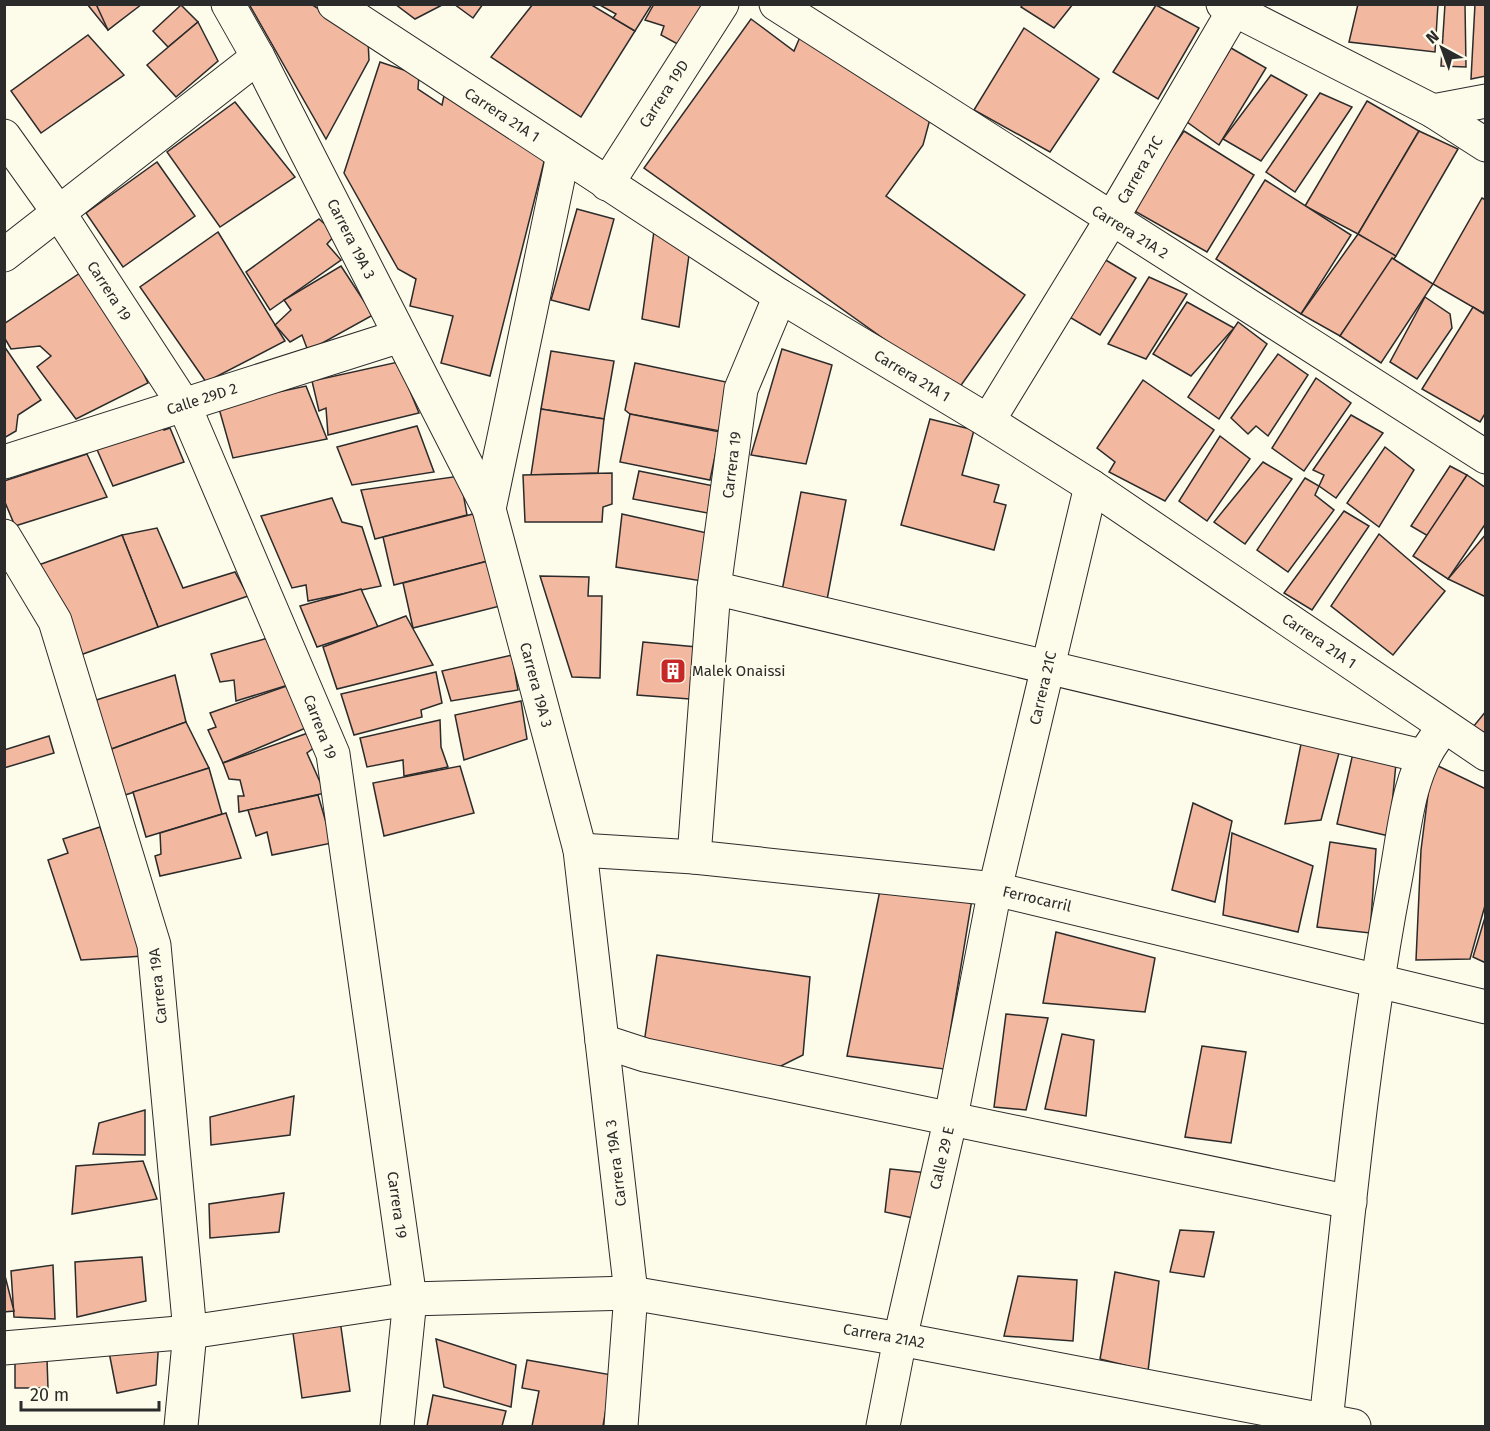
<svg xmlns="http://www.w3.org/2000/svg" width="1490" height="1431" viewBox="0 0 1490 1431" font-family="'Fira Sans',sans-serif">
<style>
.building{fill:#f2b8a0;stroke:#2b2b2b;stroke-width:1.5}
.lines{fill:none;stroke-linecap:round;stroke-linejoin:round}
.street-casing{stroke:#2b2b2b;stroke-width:35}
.street{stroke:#fdfbea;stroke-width:33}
.labels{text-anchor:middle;stroke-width:4.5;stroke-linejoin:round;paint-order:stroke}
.street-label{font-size:15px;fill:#2b2b2b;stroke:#fdfbea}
.poi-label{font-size:15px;fill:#2b2b2b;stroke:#fdfbea;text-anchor:start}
</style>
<rect width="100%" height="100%" fill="#fdfbea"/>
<g class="building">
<path d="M87 4H139L108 30Z"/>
<path d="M96 4H142L108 30Z"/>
<path d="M249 4H311L368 40 369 60 326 139Z"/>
<path d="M395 4H444L415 19Z"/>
<path d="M454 4H483L473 18Z"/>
<path d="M533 4H590L635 31 581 117 491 57Z"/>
<path d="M598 4H652L635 31 613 18 616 14Z"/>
<path d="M654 4H708L683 47 661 35 664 26 645 20Z"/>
<path d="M1023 4H1073L1054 28 1021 7Z"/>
<path d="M1358 4H1438L1435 52 1349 42Z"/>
<path d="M1445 4H1465L1466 67 1441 66Z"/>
<path d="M1475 4H1486V76L1471 79Z"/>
<path d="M181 5 198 22 168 47 153 31Z"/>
<path d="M1156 5 1199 28 1158 99 1113 72Z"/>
<path d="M751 19 794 51 800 37 930 119 923 145 886 196 1025 295 957 391 644 168Z"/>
<path d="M198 22 218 61 176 97 147 65Z"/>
<path d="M1024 28 1099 79 1050 152 974 110Z"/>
<path d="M88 35 124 75 41 133 11 91Z"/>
<path d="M1231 48 1266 68 1219 145 1187 122Z"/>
<path d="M380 62 419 75 418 89 442 105 445 91 545 158 490 376 441 363 453 316 410 306 416 279 398 269 344 173Z"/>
<path d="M1271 75 1307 95 1261 161 1223 139Z"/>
<path d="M1320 93 1352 107 1295 192 1266 172Z"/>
<path d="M1367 101 1419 131 1358 234 1305 206Z"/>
<path d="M235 102 295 177 220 227 167 152Z"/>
<path d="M1184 131 1254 175 1207 252 1131 209Z"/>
<path d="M1419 131 1458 149 1396 256 1392 258 1358 234Z"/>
<path d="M157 162 195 216 123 267 86 213Z"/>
<path d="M1265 180 1351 235 1301 314 1216 259Z"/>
<path d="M1482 198 1486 200V309L1483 313 1433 284Z"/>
<path d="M577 209 614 219 589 310 551 300Z"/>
<path d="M319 219 336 234 327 244 341 260 270 310 246 272Z"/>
<path d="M654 231 690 248 679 327 642 319Z"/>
<path d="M218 232 285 341 206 382 140 287Z"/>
<path d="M1358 234 1396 256 1340 336 1301 314Z"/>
<path d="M1099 256 1136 278 1100 335 1066 315Z"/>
<path d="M1392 258 1433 284 1381 363 1340 336Z"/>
<path d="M341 266 373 315 308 351 302 335 290 342 275 325 291 310 284 300Z"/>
<path d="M80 273 116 316 148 383 76 419 37 367 51 356 40 346 11 349 4 337V324Z"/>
<path d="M1149 277 1187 294 1146 359 1108 344Z"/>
<path d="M1425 297 1450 314 1452 328 1417 379 1390 362Z"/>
<path d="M1187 302 1234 328 1191 376 1153 354Z"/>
<path d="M1473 307 1486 315V412L1480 422 1422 389Z"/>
<path d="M1238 322 1267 344 1219 419 1188 397Z"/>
<path d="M4 346 41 400 18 415 16 431 4 438Z"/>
<path d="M782 349 832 365 806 464 751 455Z"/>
<path d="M551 351 614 361 604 419 541 409Z"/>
<path d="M1278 354 1308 375 1268 436 1256 426 1248 434 1231 418Z"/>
<path d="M398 362 419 413 328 435 326 408 319 411 312 381Z"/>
<path d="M635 363 731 383 720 431 630 414 625 410Z"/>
<path d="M1316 378 1351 403 1304 471 1272 448Z"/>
<path d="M1143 380 1214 430 1165 501 1109 472 1115 462 1097 448Z"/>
<path d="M306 386 327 439 233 458 218 405Z"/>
<path d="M541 409 604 419 598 473 531 475Z"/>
<path d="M630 414 720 432 710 480 620 462Z"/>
<path d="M1351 415 1383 433 1336 498 1319 486 1324 475 1313 470Z"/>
<path d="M930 419 974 430 962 475 999 485 994 502 1006 505 994 550 901 525Z"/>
<path d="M161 423 164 430 170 428 184 462 113 486 95 445Z"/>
<path d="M417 426 434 472 352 485 337 447Z"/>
<path d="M1220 436 1250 459 1207 521 1179 501Z"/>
<path d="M1385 447 1414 470 1379 527 1347 503Z"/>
<path d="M87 454 107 497 15 526 4 500V481Z"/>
<path d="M1263 462 1292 479 1245 544 1214 522Z"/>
<path d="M1450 466 1467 475 1428 536 1411 526Z"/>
<path d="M639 471 724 488 718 515 633 499Z"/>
<path d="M612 473V504L603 507 602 522H525L523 475Z"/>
<path d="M1467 475 1486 488V523L1448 579 1413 556Z"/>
<path d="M460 476 467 515 375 539 361 490Z"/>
<path d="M1305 478 1319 486 1315 495 1334 510 1288 572 1257 550Z"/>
<path d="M801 492 846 500 826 605 781 596Z"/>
<path d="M332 498 342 522 362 527 381 586 308 601 306 585 292 588 261 516Z"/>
<path d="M1344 511 1369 526 1312 610 1284 593Z"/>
<path d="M473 514 488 561 394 585 383 537Z"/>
<path d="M622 514 716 535 708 582 616 567Z"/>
<path d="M157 528 183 588 235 572 248 596 158 627 122 535Z"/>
<path d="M1379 534 1445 591 1393 655 1331 606Z"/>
<path d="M1486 534V597L1448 579Z"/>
<path d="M122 535 158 627 72 658 33 567Z"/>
<path d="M488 561 500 606 413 628 403 583Z"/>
<path d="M540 576 589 577 588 596H602L600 678 572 677Z"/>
<path d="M361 589 378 627 317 647 300 606Z"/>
<path d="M406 616 433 665 337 689 323 647Z"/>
<path d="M275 636 298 682 236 701 234 680 220 682 211 654Z"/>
<path d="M643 642 708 648 703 700 637 695Z"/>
<path d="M512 655 518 690 451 701 442 671Z"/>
<path d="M436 672 442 703 421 710 422 717 354 735 341 694Z"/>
<path d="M175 675 186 722 106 751 90 702Z"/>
<path d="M298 682 308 727 223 763 208 730 216 727 210 713Z"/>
<path d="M521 701 527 739 464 760 455 715Z"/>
<path d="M1486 711V736L1473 727Z"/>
<path d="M440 720 441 747 448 767 404 776 403 760 367 767 360 738Z"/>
<path d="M186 722 209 768 122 796 106 751Z"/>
<path d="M308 733 315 747 307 753 325 793 239 812 238 796H244L240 780 229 779 223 763Z"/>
<path d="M49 736 54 753 4 768V750Z"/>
<path d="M1343 738 1321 820 1285 824 1302 739Z"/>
<path d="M1353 753H1397L1389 836 1337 824Z"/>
<path d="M1432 763 1486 789V902L1470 959 1416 960 1421 850Z"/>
<path d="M460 766 474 813 384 836 373 783Z"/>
<path d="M209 768 222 814 146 837 133 792Z"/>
<path d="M318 795 332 843 272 855 267 832 256 836 248 810Z"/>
<path d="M1193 803 1232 821 1215 902 1172 890Z"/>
<path d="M226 813 241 858 160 876 155 856 161 854 160 833Z"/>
<path d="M100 827 143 956 81 960 48 860 68 853 63 839Z"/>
<path d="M1232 833 1313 866 1298 932 1223 915Z"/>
<path d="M1330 842 1376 849 1370 933 1317 927Z"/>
<path d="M880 890 973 893 944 1069 847 1056Z"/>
<path d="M1486 914V963L1473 957Z"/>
<path d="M1056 932 1155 958 1145 1012 1043 1003Z"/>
<path d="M657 955 810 977 803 1055 775 1069 643 1050Z"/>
<path d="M1006 1014 1048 1018 1026 1110 994 1107Z"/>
<path d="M1062 1034 1094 1040 1086 1116 1045 1109Z"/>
<path d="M1202 1046 1246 1052 1231 1143 1185 1137Z"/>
<path d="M294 1096 290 1135 211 1145 210 1117Z"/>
<path d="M145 1110V1155L93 1154 99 1123Z"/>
<path d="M143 1161 157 1199 72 1214 76 1166Z"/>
<path d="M890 1169 928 1173 918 1219 885 1212Z"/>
<path d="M284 1193 279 1232 210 1238 209 1204Z"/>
<path d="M1180 1230 1214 1232 1204 1277 1170 1272Z"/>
<path d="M142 1257 146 1301 77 1317 75 1262Z"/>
<path d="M53 1265 55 1319 14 1317 11 1271Z"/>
<path d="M4 1272 14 1311 4 1312Z"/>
<path d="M1115 1272 1159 1281 1148 1371 1100 1359Z"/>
<path d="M1018 1276 1077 1280 1073 1341 1004 1336Z"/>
<path d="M340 1320 350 1391 302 1398 292 1326Z"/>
<path d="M159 1338 156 1385 117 1393 108 1347Z"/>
<path d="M436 1339 516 1365 511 1407 444 1387Z"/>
<path d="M47 1359 48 1388H15V1360Z"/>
<path d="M527 1360 612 1375 603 1426H532L539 1391 522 1388Z"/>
<path d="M433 1395 506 1411 502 1426H427Z"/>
</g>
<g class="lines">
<g class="street-casing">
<g id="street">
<path d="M228 4 258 57 489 509 580 850 631 1293 621 1426"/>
<path d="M334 4 780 296 988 421 1091 486 1486 754"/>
<path d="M776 4 1486 457"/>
<path d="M1223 4 1433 111 1486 145"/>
<path d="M1433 111 1486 101"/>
<path d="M4 136 59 213 184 405 333 754 410 1299 397 1426"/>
<path d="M607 184 722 4"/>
<path d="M4 255 258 57"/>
<path d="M988 421 1111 220 1234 10"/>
<path d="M4 462 400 336"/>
<path d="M489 509 563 155"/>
<path d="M4 536 55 621 154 945 190 1332 181 1426"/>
<path d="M714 588 1422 756"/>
<path d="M580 850 694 857 995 889 1486 1007"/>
<path d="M694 857 714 588 741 389 780 296"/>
<path d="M602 1041 645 1055 1350 1202"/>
<path d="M4 1348 190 1332 410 1299 631 1293 900 1339 1354 1426"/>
<path d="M1326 1421C1346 1241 1361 1059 1395 881 1404 835 1407 777 1435 739"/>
<path d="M883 1426 900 1339 951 1117 995 889 1091 486"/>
</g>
</g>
<use href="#street" class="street"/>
</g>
<defs>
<g id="building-square" transform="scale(1.35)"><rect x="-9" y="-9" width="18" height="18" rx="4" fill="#c62828" stroke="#fdfbea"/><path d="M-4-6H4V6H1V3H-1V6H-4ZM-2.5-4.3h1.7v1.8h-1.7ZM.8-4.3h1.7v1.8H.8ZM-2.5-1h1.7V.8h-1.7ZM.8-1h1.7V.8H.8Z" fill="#fff"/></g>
</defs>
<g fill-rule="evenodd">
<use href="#building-square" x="673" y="671"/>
</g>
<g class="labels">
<g class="street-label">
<text transform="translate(664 94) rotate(-57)" y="5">Carrera 19D</text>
<text transform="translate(502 115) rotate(33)" y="5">Carrera 21A 1</text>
<text transform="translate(1140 170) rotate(-60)" y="5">Carrera 21C</text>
<text transform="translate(1130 232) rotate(32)" y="5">Carrera 21A 2</text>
<text transform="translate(351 239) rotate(63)" y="5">Carrera 19A 3</text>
<text transform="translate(109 291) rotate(57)" y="5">Carrera 19</text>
<text transform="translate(912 376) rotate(31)" y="5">Carrera 21A 1</text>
<text transform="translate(202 399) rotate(-18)" y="5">Calle 29D 2</text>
<text transform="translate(732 465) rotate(-83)" y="5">Carrera 19</text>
<text transform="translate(1319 641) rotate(34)" y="5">Carrera 21A 1</text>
<text transform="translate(536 685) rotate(75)" y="5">Carrera 19A 3</text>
<text transform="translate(1043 688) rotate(-77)" y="5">Carrera 21C</text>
<text transform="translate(320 727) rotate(69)" y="5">Carrera 19</text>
<text transform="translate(1037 899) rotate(13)" y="5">Ferrocarril</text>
<text transform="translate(158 986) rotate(-96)" y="5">Carrera 19A</text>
<text transform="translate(942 1158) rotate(-77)" y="5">Calle 29 E</text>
<text transform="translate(616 1163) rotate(-97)" y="5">Carrera 19A 3</text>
<text transform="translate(397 1205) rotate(82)" y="5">Carrera 19</text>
<text transform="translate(884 1336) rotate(10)" y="5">Carrera 21A2</text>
</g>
<g class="poi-label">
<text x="692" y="676">Malek Onaissi</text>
</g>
</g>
<rect width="1490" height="1431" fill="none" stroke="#2b2b2b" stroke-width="12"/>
<g transform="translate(1442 48) rotate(319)" stroke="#fdfbea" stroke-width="4.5" paint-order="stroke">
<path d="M0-4.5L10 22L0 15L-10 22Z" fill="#2b2b2b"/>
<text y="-9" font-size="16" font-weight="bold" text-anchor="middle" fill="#2b2b2b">N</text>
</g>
<path d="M21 1401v9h138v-9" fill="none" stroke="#2b2b2b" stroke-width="3"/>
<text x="30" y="1401" font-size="18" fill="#2b2b2b" stroke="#fdfbea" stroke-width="4.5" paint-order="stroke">20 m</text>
</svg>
